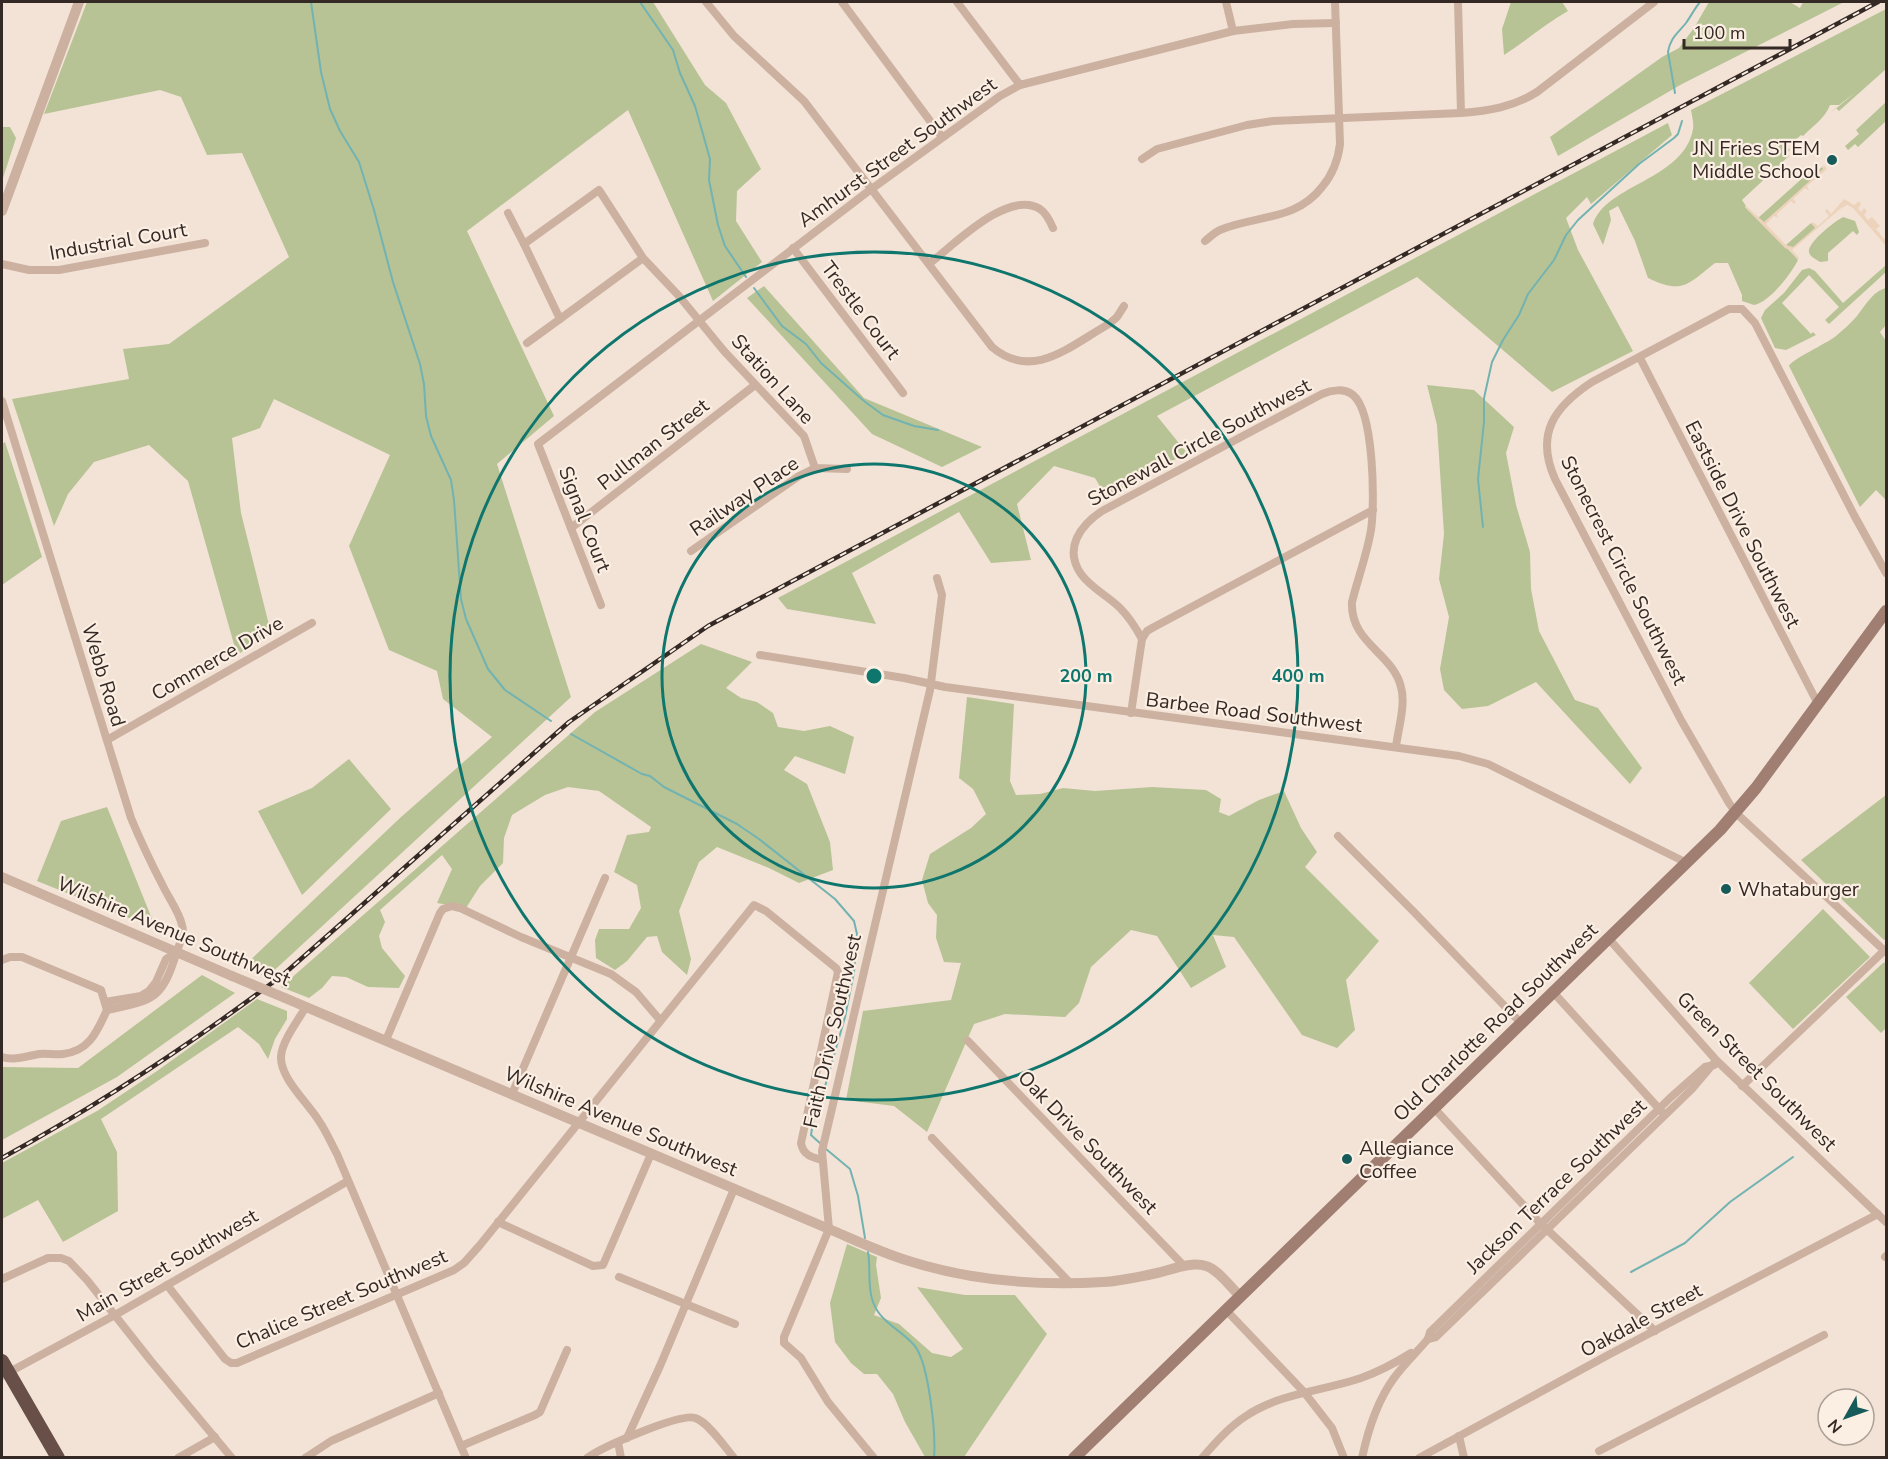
<svg xmlns="http://www.w3.org/2000/svg" width="1888" height="1459" viewBox="0 0 1888 1459" font-family="'Nunito Sans',sans-serif">
<style>
.green{fill:#b7c395}
.plaza{fill:#edd3bb}
.lines{fill:none;stroke-linecap:round;stroke-linejoin:round}
.stream{stroke:#72b3b1;stroke-width:2}
.minor{stroke:#ccb1a1;stroke-width:8}
.tertiary{stroke:#ccb1a1;stroke-width:10}
.secondary{stroke:#a07f72;stroke-width:12}
.trunk{stroke:#685048;stroke-width:14}
.rail-casing{stroke:#352925;stroke-width:4.5}
.rail{stroke:#fbeee2;stroke-width:2;stroke-dasharray:7;stroke-linecap:butt}
.tertiary-bridge{stroke:#ccb1a1;stroke-width:10}
.ring{fill:none;stroke:#0f766e;stroke-width:3}
.poi-dot{fill:#165b5a;stroke:#fbeee2;stroke-width:2}
.labels{text-anchor:middle;stroke-width:4.5;stroke-linejoin:round;paint-order:stroke}
.poi-label{font-size:20px;fill:#352925;stroke:#fbeee2;text-anchor:start}
.street-label{font-size:20px;fill:#352925;stroke:#fbeee2}
.centre{fill:#0f766e;stroke:#fbeee2;stroke-width:3}
.ring-label{font-size:18px;text-anchor:middle;font-weight:bold;fill:#0f766e;stroke:#fbeee2;stroke-width:4.5;stroke-linejoin:round;paint-order:stroke}
</style>
<rect width="100%" height="100%" fill="#f3e3d6"/>
<g class="green">
<path d="M87 2H653L705 85 726 103 761 169 737 191 736 221 762 262 713 301 628 110 467 231 554 416 497 464 571 697 267 977 242 968 400 818 492 737 443 699 437 671 389 650 349 546 390 455 274 399 260 428 232 438 241 513 271 633 237 655 188 481 149 445 94 462 68 494 54 526 12 399 129 379 123 349 169 344 289 257 242 153 207 155 181 97 160 90 44 114Z"/>
<path d="M1511 2H1562L1568 11C1545 24 1526 41 1504 55L1502 29Z"/>
<path d="M1709 2H1790L1800 8 1803 2H1844L1682 84 1558 156 1550 137 1662 57 1679 48 1694 28Z"/>
<path d="M1886 9V69L1839 111 1836 108 1829 114 1839 106 1856 92 1839 105H1830C1825 118 1813 126 1803 136L1801 135 1792 143 1786 145 1790 150 1787 153 1789 156 1742 200 1746 206 1745 207C1762 225 1783 242 1798 260 1791 274 1769 303 1754 305L1742 301V295L1728 263H1715C1688 284 1683 295 1648 278L1635 241 1618 206 1609 211 1611 220 1603 245 1593 224C1606 184 1684 180 1693 129 1694 123 1692 116 1691 110Z"/>
<path d="M1886 102V121L1858 147 1855 144 1848 150 1845 146 1859 134 1856 130Z"/>
<path d="M1668 123 1672 135 1591 204 1587 197 1566 218 1578 250 1633 351 1552 392 1417 277 1157 416 1187 453 1106 497 1095 478 1054 466 1017 504 1031 560 991 563 959 512 852 573 876 624 787 609 778 598Z"/>
<path d="M2 127H10L16 138 2 181Z"/>
<path d="M1822 167 1824 169 1764 223 1758 218 1807 174 1810 177Z"/>
<path d="M1843 217 1855 221 1859 232 1857 235 1853 231 1828 253V261L1820 262C1816 259 1810 257 1809 252 1807 243 1835 221 1843 217Z"/>
<path d="M1811 223 1816 228 1795 247 1789 248 1786 245Z"/>
<path d="M1886 265V272L1829 324 1825 320 1839 307 1809 275 1782 303 1811 334 1813 332 1816 335 1786 350 1775 348 1761 318 1765 310 1784 293 1802 270 1809 268 1815 271 1843 303Z"/>
<path d="M764 286 864 398 982 447 942 467 872 434 747 298Z"/>
<path d="M1886 288V325L1880 332 1886 341V500L1876 490 1860 507 1789 366C1792 359 1826 344 1836 336 1843 330 1851 323 1857 316 1865 306 1873 291 1886 288Z"/>
<path d="M1427 385 1474 390 1514 427 1506 453 1516 505 1530 552 1531 589 1539 631 1575 700 1598 708 1642 768 1630 784 1536 682 1488 706 1462 709 1444 690 1440 669 1449 617 1439 579 1444 534 1437 425Z"/>
<path d="M5 442 42 557 2 585V444Z"/>
<path d="M701 644 752 662 726 688 741 698 757 702 773 713 778 727 804 731 830 726 854 737 845 774 795 756 784 770 807 784 830 842 833 870 799 883 769 868 717 847 699 862 679 911 691 959 687 975 662 952 657 936 647 937 627 961 615 970 596 958 595 940 599 929H629L641 908 637 885 614 872 627 835 649 832 651 827 599 791 568 787 545 795 512 815 504 838 503 863 480 886 466 908 437 903 452 869 442 855 380 910 385 922 379 936 382 948 405 976 399 988 368 987 346 977 332 976 322 988 309 998 281 987 595 712Z"/>
<path d="M967 697 1014 704 1010 781 1016 795 1040 794 1063 788 1095 791 1152 787 1206 790 1221 799 1219 812 1229 816 1259 800 1284 791 1301 828 1317 852 1305 867 1379 941 1346 980 1355 1030 1337 1048 1302 1035 1234 937 1213 935 1226 967 1191 988 1157 936 1131 930 1091 967 1079 1003 1065 1017 1005 1014 974 1024 927 1132 894 1106 846 1100 863 1011 951 1000 961 963 944 962 936 938 937 915 928 903 922 880 930 854 971 828 986 814 973 789 959 778Z"/>
<path d="M349 759 391 809 302 895 258 811 312 788Z"/>
<path d="M1886 795V939L1884 940 1801 860Z"/>
<path d="M107 807 152 919 146 925 37 881 61 821Z"/>
<path d="M1823 909 1870 957 1793 1029 1749 983Z"/>
<path d="M1886 962V1028L1881 1033 1846 997 1883 963Z"/>
<path d="M202 975 235 993 117 1077 2 1140V1067L78 1068Z"/>
<path d="M257 999 287 1011V1019L275 1039 268 1059 259 1044 238 1027 101 1119 117 1152 118 1211 63 1242 38 1200 2 1219V1163L97 1111 157 1071Z"/>
<path d="M847 1244 877 1257 876 1265 881 1298 874 1315 899 1324 932 1353 951 1357 963 1349 917 1287 965 1295H1015L1047 1334 964 1457H925L905 1422 893 1394 877 1374H864L851 1363 835 1342 830 1303Z"/>
</g>
<path class="plaza" d="M1824 165 1827 169 1807 186 1809 191 1805 188 1793 199 1796 202 1794 204 1791 201 1777 214 1778 218 1774 216 1766 224 1786 245 1793 247 1815 228 1811 223 1813 222 1818 226 1829 216 1825 211 1827 209 1831 214 1844 199 1854 205 1859 201 1861 205 1858 208 1861 212 1864 208 1867 211 1864 215 1868 220 1872 217 1880 226 1876 229 1886 241V246L1853 208 1847 205 1840 209 1792 250 1799 258 1798 260 1790 250 1785 248 1745 207 1746 206 1764 222 1823 169 1822 167Z"/>
<g class="lines">
<g class="stream">
<path d="M311 2 321 72 330 109 340 131 359 162 374 210 393 282 420 364 424 384 426 416 431 436 451 480 454 500 461 599 466 619 488 669 505 690 551 721"/>
<path d="M640 2 673 50 680 73 695 106 710 159 709 180 718 225 725 246 746 277"/>
<path d="M1675 93 1668 52C1670 38 1678 33 1686 23 1691 16 1695 8 1700 2"/>
<path d="M754 288 782 326 806 344 821 363 864 401 883 415 914 426 938 430"/>
<path d="M1483 527 1478 479 1484 422V398L1492 362 1503 340 1519 315 1528 294 1554 260 1566 235 1578 220 1639 164 1674 138 1678 134 1682 121"/>
<path d="M571 734 642 774 650 776 664 787 737 824 759 839 835 899 854 921 857 934 854 972 845 1017 822 1097 815 1109 811 1135 822 1145"/>
<path d="M826 1149 850 1169 858 1196 865 1238"/>
<path d="M868 1252C871 1268 867 1287 873 1302 880 1322 901 1330 914 1345 929 1362 936 1435 934 1458"/>
<path d="M1631 1272 1685 1243 1730 1202 1793 1157"/>
</g>
<g class="minor">
<path d="M706 2 734 36 804 101 992 347C1033 382 1071 345 1109 324L1117 317 1124 306"/>
<path d="M842 2 942 137"/>
<path d="M957 2 1020 85"/>
<path d="M1226 2 1233 31"/>
<path d="M1458 2 1461 113"/>
<path d="M1142 159 1157 149 1247 125 1273 121 1461 113C1489 111 1513 107 1537 92L1654 2"/>
<path d="M508 213 524 244"/>
<path d="M1205 241C1210 237 1215 232 1220 230 1256 215 1296 221 1322 187 1333 174 1338 161 1340 144L1335 2"/>
<path d="M793 248 903 393"/>
<path d="M643 258 560 319 524 244 599 190 643 258 679 296 724 351 804 436 815 468 847 469"/>
<path d="M930 263C954 245 1008 189 1040 209 1046 213 1050 221 1053 228"/>
<path d="M2 264 29 270H59L205 243"/>
<path d="M527 343 560 319"/>
<path d="M1640 358 1818 704"/>
<path d="M2 401 131 818C141 842 152 865 164 888 170 900 179 912 182 925 185 934 180 942 177 951 162 1000 154 1000 107 1010"/>
<path d="M571 528 755 385"/>
<path d="M691 551 799 476 815 468"/>
<path d="M1886 573 1854 515 1755 323 1742 309H1729L1592 382C1554 407 1535 434 1555 479L1681 720 1729 803 1736 813 1886 952"/>
<path d="M601 605 538 444 866 193 1000 96 1020 85 1233 31 1293 24 1336 23"/>
<path d="M1142 639 1147 631 1154 627 1373 510"/>
<path d="M760 655 904 678 945 687 1459 756 1488 764 1687 863"/>
<path d="M1131 713 1142 639C1136 628 1129 617 1120 608 1108 596 1091 588 1081 574 1063 548 1081 525 1102 511L1322 394C1331 390 1344 388 1353 395 1374 412 1375 503 1371 530 1367 554 1358 578 1352 602 1350 643 1393 653 1401 687 1406 705 1398 729 1396 747"/>
<path d="M107 740 312 623"/>
<path d="M1338 836 1414 912 1521 1023"/>
<path d="M1609 939 1716 1060 1886 1222"/>
<path d="M2 960 10 957H22L101 990 107 1010C97 1031 90 1051 63 1054 55 1055 47 1053 39 1054 27 1056 13 1061 2 1057"/>
<path d="M1553 992 1662 1112"/>
<path d="M105 1002 141 996 149 991 156 982 166 959 177 952"/>
<path d="M306 1007C298 1020 281 1043 281 1057 280 1078 308 1103 319 1121 326 1131 331 1143 337 1154L466 1458"/>
<path d="M386 1040 440 913 443 909 452 906 460 908 521 937 611 974 636 992 660 1020"/>
<path d="M968 1041 1184 1266"/>
<path d="M1742 1086 1886 949"/>
<path d="M512 1094 605 878"/>
<path d="M1434 1108 1540 1223 1655 1331"/>
<path d="M932 1138 1071 1284"/>
<path d="M498 1222 593 1266 603 1265 651 1154"/>
<path d="M1885 1257 1886 1256"/>
<path d="M619 1277 735 1324"/>
<path d="M2 1279 48 1258H61L69 1261 87 1280 151 1361 232 1458"/>
<path d="M167 1285 225 1359 231 1363H237L454 1270 464 1263 480 1245 754 905 766 911 836 968 838 972 801 1143C803 1155 811 1157 822 1160"/>
<path d="M1226 1310 1304 1392 1332 1428 1344 1458"/>
<path d="M1428 1339 1436 1337 1692 1089 1714 1063"/>
<path d="M2 1376 115 1315 348 1181"/>
<path d="M1459 1436 1464 1458"/>
<path d="M627 1438 660 1366 734 1189"/>
<path d="M618 1442 621 1458"/>
<path d="M461 1446 535 1415 540 1412 567 1350"/>
<path d="M1599 1451 1824 1335"/>
<path d="M178 1458 215 1437"/>
<path d="M305 1458 331 1441 439 1393"/>
<path d="M587 1458C602 1447 680 1413 695 1418 707 1421 726 1448 734 1458"/>
<path d="M874 1458 828 1402 801 1358 784 1343V1337L829 1229 822 1151 930 690 942 595 937 578"/>
<path d="M1202 1458C1215 1443 1229 1427 1246 1416 1280 1393 1323 1391 1361 1378 1378 1372 1395 1363 1411 1353"/>
<path d="M1362 1458C1368 1430 1377 1401 1394 1378 1404 1364 1417 1352 1428 1339L1430 1332 1670 1098 1705 1067 1714 1065"/>
<path d="M1419 1458 1610 1354 1878 1214"/>
</g>
<g class="tertiary">
<path d="M2 211 79 2"/>
<path d="M2 877 232 976"/>
<path d="M285 998 829 1229C855 1240 882 1253 909 1261 972 1281 1037 1286 1103 1282 1121 1281 1139 1277 1157 1273 1171 1270 1191 1261 1206 1266 1219 1270 1230 1287 1240 1296"/>
</g>
<path class="secondary" d="M1074 1458 1720 830 1756 788 1886 611"/>
<path class="trunk" d="M2 1361 58 1458"/>
<g class="rail-casing">
<path id="rail" d="M2 1158C100 1104 194 1042 284 974L569 722 708 626 1878 2"/>
</g>
<use href="#rail" class="rail"/>
<path class="tertiary-bridge" d="M232 976 285 998"/>
</g>
<g class="ring">
<circle cx="874" cy="676" r="212"/>
<circle cx="874" cy="676" r="424"/>
</g>
<g class="poi-dot">
<circle cx="1832" cy="160" r="6"/>
<circle cx="1726" cy="889" r="6"/>
<circle cx="1347" cy="1159" r="6"/>
</g>
<g class="labels">
<g class="poi-label">
<text x="1820" y="155" text-anchor="end">JN Fries STEM<tspan x="1820" dy="23">Middle School</tspan></text>
<text x="1738" y="896">Whataburger</text>
<text x="1359" y="1155">Allegiance<tspan x="1359" dy="23">Coffee</tspan></text>
</g>
<g class="street-label">
<text transform="translate(897 152) rotate(-36)" y="7">Amhurst Street Southwest</text>
<text transform="translate(118 241) rotate(-10)" y="7">Industrial Court</text>
<text transform="translate(861 310) rotate(53)" y="7">Trestle Court</text>
<text transform="translate(773 379) rotate(48)" y="7">Station Lane</text>
<text transform="translate(1199 442) rotate(-28)" y="7">Stonewall Circle Southwest</text>
<text transform="translate(653 444) rotate(-38)" y="7">Pullman Street</text>
<text transform="translate(744 496) rotate(-34)" y="7">Railway Place</text>
<text transform="translate(585 519) rotate(69)" y="7">Signal Court</text>
<text transform="translate(1743 524) rotate(63)" y="7">Eastside Drive Southwest</text>
<text transform="translate(1624 570) rotate(63)" y="7">Stonecrest Circle Southwest</text>
<text transform="translate(217 658) rotate(-30)" y="7">Commerce Drive</text>
<text transform="translate(104 675) rotate(73)" y="7">Webb Road</text>
<text transform="translate(1254 712) rotate(7)" y="7">Barbee Road Southwest</text>
<text transform="translate(174 931) rotate(23)" y="7">Wilshire Avenue Southwest</text>
<text transform="translate(1495 1022) rotate(-44)" y="7">Old Charlotte Road Southwest</text>
<text transform="translate(832 1031) rotate(-77)" y="7">Faith Drive Southwest</text>
<text transform="translate(1757 1071) rotate(45)" y="7">Green Street Southwest</text>
<text transform="translate(621 1121) rotate(23)" y="7">Wilshire Avenue Southwest</text>
<text transform="translate(1088 1142) rotate(46)" y="7">Oak Drive Southwest</text>
<text transform="translate(1556 1186) rotate(-44)" y="7">Jackson Terrace Southwest</text>
<text transform="translate(167 1265) rotate(-30)" y="7">Main Street Southwest</text>
<text transform="translate(341 1299) rotate(-23)" y="7">Chalice Street Southwest</text>
<text transform="translate(1641 1320) rotate(-28)" y="7">Oakdale Street</text>
</g>
</g>
<circle cx="874" cy="676" r="9" class="centre"/>
<g class="ring-label">
<text x="1086" y="682">200 m</text>
<text x="1298" y="682">400 m</text>
</g>
<rect width="1888" height="1459" fill="none" stroke="#352925" stroke-width="6"/>
<g transform="translate(1846 1417) rotate(230)"><circle r="28" fill="#fbeee2" stroke="#ac9f96" stroke-width="1.5"/>
<path d="M0-4.5L10 22L0 15L-10 22Z" fill="#165b5a"/>
<text y="-9" font-size="16" font-weight="bold" text-anchor="middle" fill="#352925">N</text>
</g>
<path d="M1684 39v9h106v-9" fill="none" stroke="#352925" stroke-width="3"/>
<text x="1693" y="39" font-size="18" fill="#352925" stroke="#fbeee2" stroke-width="4.5" paint-order="stroke">100 m</text>
</svg>
